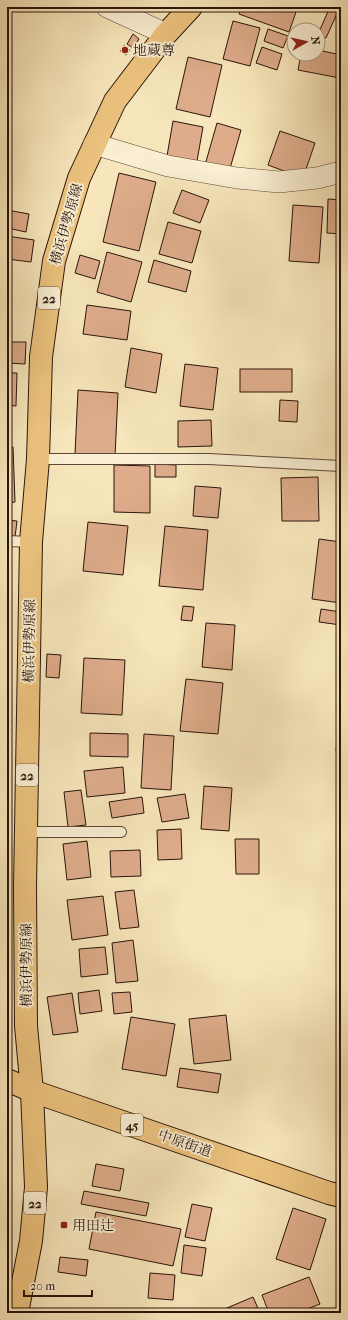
<svg xmlns="http://www.w3.org/2000/svg" width="348" height="1320" viewBox="0 0 348 1320" font-family="'IM FELL French Canon','Noto Serif JP',serif">
<style>
.building{fill:#deac8b;stroke:#2a140b}
.lines{fill:none;stroke-linecap:round;stroke-linejoin:round}
.lane-casing{stroke:#5d4837;stroke-width:12}
.street-casing{stroke:#5d4837;stroke-width:22}
.primary-casing{stroke:#2a140b;stroke-width:24}
.lane{stroke:#faefd3;stroke-width:10}
.street{stroke:#faefd3;stroke-width:21}
.primary{stroke:#ecc37e;stroke-width:22}
.poi-dot{fill:#8f2418;stroke:#faefd3;stroke-width:1.5}
.labels{text-anchor:middle;stroke-width:3.5;stroke-linejoin:round;paint-order:stroke}
.shield{fill:#faefd3;stroke:#685647;stroke-width:1}
.shield-label{font-size:13px;font-weight:bold;fill:#2a140b}
.poi-label{font-size:14px;fill:#2a140b;stroke:#faefd3;text-anchor:start}
.street-label{font-size:14px;fill:#2a140b;stroke:#faefd3}
</style>
<rect width="100%" height="100%" fill="#f7e6bb"/>
<filter id="stains"><feTurbulence type="fractalNoise" baseFrequency=".005" numOctaves="4"/><feColorMatrix values="0 0 0 0 .2 0 0 0 0 .09 0 0 0 0 .02 0 0 0 .5 -.17"/></filter>
<radialGradient id="worn" r=".72"><stop offset=".6" stop-color="#630" stop-opacity="0"/><stop offset="1" stop-color="#630" stop-opacity=".3"/></radialGradient>
<g class="building">
<path d="M242 7H282L296 12 289 32 239 14Z"/>
<path d="M330 7H340L326 38 318 34Z"/>
<path d="M233 21 260 28 250 66 223 59Z"/>
<path d="M268 29 288 36 283 48 264 41Z"/>
<path d="M133 34 139 39 133 48 127 44Z"/>
<path d="M124 45 130 50 126 55 120 51Z"/>
<path d="M262 47 282 54 277 70 256 63Z"/>
<path d="M318 50 341 55 340 78 298 70 301 54H318Z"/>
<path d="M188 57 222 65 210 117 176 109Z"/>
<path d="M173 121 203 127 197 161 167 156Z"/>
<path d="M217 123 241 130 229 172 205 165Z"/>
<path d="M280 131 315 143 303 178 268 165Z"/>
<path d="M119 173 156 182 139 251 103 242Z"/>
<path d="M182 190 209 200 200 223 173 213Z"/>
<path d="M328 199 341 200V234L327 233Z"/>
<path d="M293 205 323 207 319 263 289 261Z"/>
<path d="M7 210 29 214 26 232 7 228Z"/>
<path d="M168 222 201 231 192 263 159 254Z"/>
<path d="M7 236 34 240 31 262 7 259Z"/>
<path d="M107 252 142 262 131 302 97 292Z"/>
<path d="M80 255 100 261 95 279 75 273Z"/>
<path d="M154 260 191 271 186 292 148 282Z"/>
<path d="M87 305 131 311 127 340 83 334Z"/>
<path d="M7 342H26L25 364 7 363Z"/>
<path d="M131 348 162 354 156 393 125 387Z"/>
<path d="M185 364 218 368 213 410 180 406Z"/>
<rect x="240" y="369" width="52" height="23"/>
<path d="M7 373H17L16 406 7 405Z"/>
<path d="M78 390 118 393 115 456 75 454Z"/>
<path d="M280 400 298 401 297 422 279 421Z"/>
<path d="M211 420 212 446 178 447V421Z"/>
<path d="M7 447H13L15 502 7 503Z"/>
<path d="M155 464 176 465V477H155Z"/>
<path d="M114 465 150 466V513L114 512Z"/>
<path d="M318 477 319 521H282L281 478Z"/>
<path d="M195 486 221 488 218 518 193 516Z"/>
<path d="M7 520 17 521 15 537 7 536Z"/>
<path d="M88 522 128 526 123 575 83 571Z"/>
<path d="M165 526 208 530 203 590 159 586Z"/>
<path d="M319 539 341 542V603L312 599Z"/>
<path d="M183 606 194 607 192 621 181 620Z"/>
<path d="M321 609 341 612V625L319 622Z"/>
<path d="M206 623 235 625 232 670 202 667Z"/>
<path d="M47 654 61 655 59 678 46 677Z"/>
<path d="M84 658 125 660 122 715 81 713Z"/>
<path d="M186 679 223 683 218 734 180 731Z"/>
<path d="M338 731H341V751H336Z"/>
<path d="M90 733 128 734V757L90 756Z"/>
<path d="M144 734 174 736 171 790 141 788Z"/>
<path d="M123 767 125 793 87 797 84 771Z"/>
<path d="M204 786 232 788 229 831 201 829Z"/>
<path d="M81 790 86 825 68 827 64 792Z"/>
<path d="M185 794 189 818 162 822 157 798Z"/>
<path d="M142 797 144 813 112 818 109 802Z"/>
<path d="M7 816 11 851H7Z"/>
<path d="M181 829 182 859 158 860 157 830Z"/>
<path d="M235 839H259V874H236Z"/>
<path d="M87 841 91 877 67 880 63 844Z"/>
<path d="M140 850 141 876 111 877 110 851Z"/>
<path d="M134 890 139 927 120 929 115 892Z"/>
<path d="M103 896 108 935 72 940 67 900Z"/>
<path d="M133 940 138 981 116 983 112 943Z"/>
<path d="M105 947 108 974 81 977 79 949Z"/>
<path d="M99 990 102 1011 80 1014 78 993Z"/>
<path d="M130 992 132 1012 114 1014 112 993Z"/>
<path d="M72 993 78 1032 53 1035 47 997Z"/>
<path d="M226 1015 231 1060 194 1064 189 1019Z"/>
<path d="M131 1017 175 1024 166 1076 122 1069Z"/>
<path d="M180 1068 221 1074 218 1093 177 1087Z"/>
<path d="M96 1164 124 1169 120 1191 92 1186Z"/>
<path d="M84 1191 149 1203 146 1216 81 1204Z"/>
<path d="M192 1204 212 1208 205 1241 185 1237Z"/>
<path d="M293 1208 326 1219 310 1270 276 1259Z"/>
<path d="M96 1212 181 1229 173 1266 89 1249Z"/>
<path d="M184 1245 206 1248 202 1276 181 1273Z"/>
<path d="M60 1257 88 1260 86 1276 58 1272Z"/>
<path d="M150 1273 175 1275 173 1300 148 1298Z"/>
<path d="M309 1277 320 1304 297 1313H269L262 1295Z"/>
<path d="M253 1297 260 1313H215Z"/>
</g>
<g class="lines">
<g class="lane-casing">
<g id="lane">
<path d="M38 459H209L341 466"/>
<path d="M7 541 31 542"/>
<path d="M26 832H121"/>
</g>
</g>
<g class="street-casing">
<g id="street">
<path d="M107 7 166 34"/>
<path d="M94 144 168 166 237 178 279 182 317 178 341 172"/>
</g>
</g>
<g class="primary-casing">
<g id="primary">
<path d="M7 1080 32 1091 329 1193 341 1196"/>
<path d="M17 1313 31 1241 36 1187 32 1091 26 1026 25 886 31 542 38 459 41 357 54 261 79 178 115 101 166 34 191 7"/>
</g>
</g>
<use href="#lane" class="lane"/>
<use href="#street" class="street"/>
<use href="#primary" class="primary"/>
</g>
<g class="poi-dot">
<circle cx="125" cy="50" r="4"/>
<rect x="60" y="1221" width="8" height="8" rx="2"/>
</g>
<g class="labels">
<g class="shield">
<rect x="38" y="287" width="22" height="22" rx="3"/>
<rect x="16" y="764" width="22" height="22" rx="3"/>
<rect x="121" y="1114" width="22" height="22" rx="3"/>
<rect x="24" y="1192" width="22" height="22" rx="3"/>
</g>
<g class="shield-label">
<text x="49" y="303">22</text>
<text x="27" y="780">22</text>
<text x="132" y="1130">45</text>
<text x="35" y="1208">22</text>
</g>
<g class="poi-label">
<text x="133" y="55">地蔵尊</text>
<text x="72" y="1230">用田辻</text>
</g>
<g class="street-label">
<text transform="translate(66 224) rotate(-74)" y="5">横浜伊勢原線</text>
<text transform="translate(29 641) rotate(-89)" y="5">横浜伊勢原線</text>
<text transform="translate(26 965) rotate(-90)" y="5">横浜伊勢原線</text>
<text transform="translate(185 1143) rotate(19)" y="5">中原街道</text>
</g>
</g>
<rect width="348" height="1320" fill="none" stroke="#f7e6bb" stroke-width="24"/>
<rect x="8" y="8" width="332" height="1304" fill="none" stroke="#2a140b" stroke-width="2"/>
<rect x="12" y="12" width="324" height="1296" fill="none" stroke="#2a140b"/>
<g transform="translate(306 42) rotate(82)"><circle r="19" fill="#faefd3" stroke="#a79783"/>
<path d="M0-3L7 15L0 10L-7 15Z" fill="#8f2418"/>
<text y="-6" font-size="11" font-weight="bold" text-anchor="middle" fill="#2a140b">N</text>
</g>
<path d="M24 1290v6h68v-6" fill="none" stroke="#2a140b" stroke-width="2"/>
<text x="30" y="1290" font-size="12" fill="#2a140b" stroke="#faefd3" stroke-width="3" paint-order="stroke">20 m</text>
<rect width="100%" height="100%" filter="url(#stains)"/>
<rect width="100%" height="100%" fill="url(#worn)"/>
</svg>
